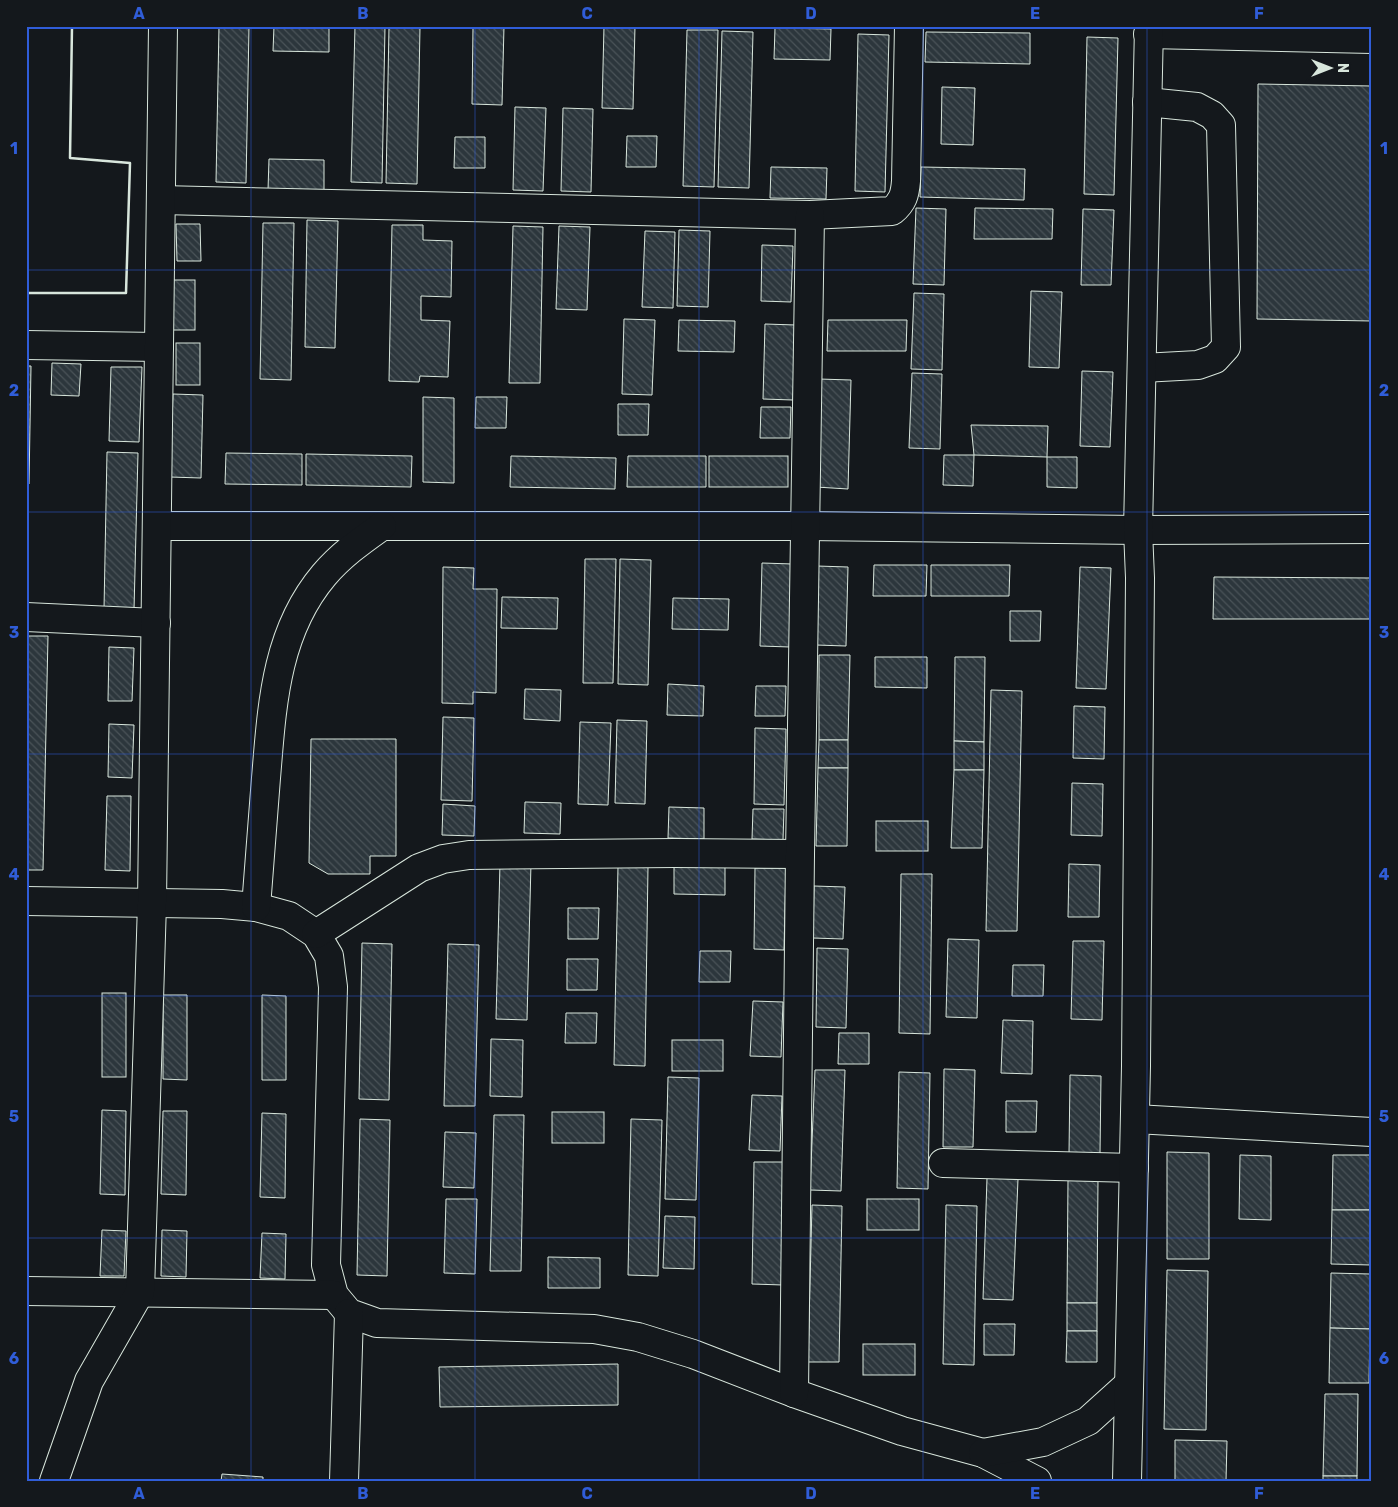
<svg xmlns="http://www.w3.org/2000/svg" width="1398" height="1507" viewBox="0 0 1398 1507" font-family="Rubik,sans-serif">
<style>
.building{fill:url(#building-back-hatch);stroke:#d8e6dc}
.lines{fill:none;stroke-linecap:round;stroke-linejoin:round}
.minor-casing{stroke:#d8e6dc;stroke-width:30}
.highway-casing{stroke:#d8e6dc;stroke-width:30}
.minor{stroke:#14181c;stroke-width:28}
.highway{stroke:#14181c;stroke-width:28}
.wall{stroke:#d8e6dc;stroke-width:2.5}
.grid{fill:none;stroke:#305dd8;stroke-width:1;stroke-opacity:0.55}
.neatline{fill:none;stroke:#305dd8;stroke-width:2}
.grid-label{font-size:16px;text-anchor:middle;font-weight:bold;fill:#305dd8}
</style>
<defs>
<pattern id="building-back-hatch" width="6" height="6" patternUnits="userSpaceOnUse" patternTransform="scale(1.25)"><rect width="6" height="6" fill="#2c363c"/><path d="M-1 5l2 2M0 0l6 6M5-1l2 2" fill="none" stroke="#4a5358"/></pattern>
</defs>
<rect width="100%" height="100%" fill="#14181c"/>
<g class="building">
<path d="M219 26 249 27 246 183 216 182Z"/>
<path d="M274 26H329V52L273 51Z"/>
<path d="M355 26 385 27 382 183 351 182Z"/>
<path d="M473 26H504L502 105 472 104Z"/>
<path d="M604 26H635L633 109 602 108Z"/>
<path d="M389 27H420L417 184 386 183Z"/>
<path d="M775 28 831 29 830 60 774 59Z"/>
<path d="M687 30H718L714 187 683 186Z"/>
<path d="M722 31 753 32 749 188 718 187Z"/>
<path d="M926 32 1030 33V64L925 62Z"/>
<path d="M858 34 889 35 885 192 855 191Z"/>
<path d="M1087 37 1118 38 1114 195 1084 194Z"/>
<path d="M1258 84 1372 86V321L1257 319Z"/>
<path d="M942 87 975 88 973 145 941 144Z"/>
<path d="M515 107 546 108 543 191 513 190Z"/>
<path d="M563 108 593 109 591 192 561 191Z"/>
<path d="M627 136H657L656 167H626Z"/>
<path d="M455 137H485V168H454Z"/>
<path d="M269 159 324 160V191L268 190Z"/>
<path d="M771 167 827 168 826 199 770 198Z"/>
<path d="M921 167 1025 169 1024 200 920 197Z"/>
<path d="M916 208 946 209 944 285 913 284Z"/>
<path d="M975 208 1053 209 1052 239H974Z"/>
<path d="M1083 209 1114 210 1111 285H1081Z"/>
<path d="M307 220 338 221 335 348 305 347Z"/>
<path d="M263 223H294L291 380 260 379Z"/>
<path d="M176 224H200L201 261H177Z"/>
<path d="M392 225H423V240L452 241 451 297 421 296V320L450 321 448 377 420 376 419 382 389 381Z"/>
<path d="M513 226 543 227 540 383H509Z"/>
<path d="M559 226 590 227 587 310 556 309Z"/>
<path d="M679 230 710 231 708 307 677 306Z"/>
<path d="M645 231 675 232 673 308 642 307Z"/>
<path d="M762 245 793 246 791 302 761 301Z"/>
<rect x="171" y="280" width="24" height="50"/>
<path d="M1031 291 1062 292 1059 368 1029 367Z"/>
<path d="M914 293 944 294 942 370 911 369Z"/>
<path d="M624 319 655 320 652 395 622 394Z"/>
<path d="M679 320 735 321 734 352 678 351Z"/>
<path d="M828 320H907L906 351H827Z"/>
<path d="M765 324 796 325 793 400 763 399Z"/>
<rect x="176" y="343" width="24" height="42"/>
<path d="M52 363 81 364 79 396 51 395Z"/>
<path d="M26 366H31L29 484H26Z"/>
<path d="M111 367H142L139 442 109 441Z"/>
<path d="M1082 371 1113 372 1110 447 1080 446Z"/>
<path d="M912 373 942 374 940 449 909 448Z"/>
<path d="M819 379 851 380 848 489 816 487Z"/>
<path d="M173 394 203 395 201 478 170 477Z"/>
<path d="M423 397 454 398V483L423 482Z"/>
<path d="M476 397H507L506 428H475Z"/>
<path d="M618 404H649L648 435H618Z"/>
<path d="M761 407H791L790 438H760Z"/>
<path d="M971 425 1048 426 1047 457 974 455Z"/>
<path d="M107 452 138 453 134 610 104 609Z"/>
<path d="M226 453 302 454V485L225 484Z"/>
<path d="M306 454 412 456 411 487 306 485Z"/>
<path d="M944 455H974L973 486 943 485Z"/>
<path d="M511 456 616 458 615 489 510 487Z"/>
<path d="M628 456H706V487H627Z"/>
<rect x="709" y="456" width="79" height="31"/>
<path d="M1047 457H1077V488L1047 487Z"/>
<path d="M585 559H616L613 683H583Z"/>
<path d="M620 559 651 560 648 685 618 684Z"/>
<path d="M762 563 793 564 790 647 760 646Z"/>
<path d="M874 565H927L926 596H873Z"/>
<path d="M931 565H1010L1009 596H931Z"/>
<path d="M817 566 848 567 846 646 816 645Z"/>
<path d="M443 567 474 568 473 589H497L496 693 473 692V704L442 703Z"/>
<path d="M1080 567 1111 568 1106 689 1076 688Z"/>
<path d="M1214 577 1372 578V619H1213Z"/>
<path d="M502 597 558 598 557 629 501 628Z"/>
<path d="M673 598 729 599 728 630 672 629Z"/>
<path d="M1010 611H1041L1040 641H1010Z"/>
<path d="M26 636H48L43 870H26Z"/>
<path d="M109 647 134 648 132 701H108Z"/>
<path d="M819 655H850L848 740H819Z"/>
<path d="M875 657H927V688L875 687Z"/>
<path d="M955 657H985L984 742 954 741Z"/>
<path d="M668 684 704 686 703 716 667 715Z"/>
<path d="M756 686H786L785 716H755Z"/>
<path d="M525 689 561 690 560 721 524 719Z"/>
<path d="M991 690 1022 691 1017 931H986Z"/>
<path d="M1074 706 1105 707 1104 759 1073 758Z"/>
<path d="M443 717 474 718 472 801 441 800Z"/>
<path d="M617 720 647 721 645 804 615 803Z"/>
<path d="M580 722 611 723 608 805 578 804Z"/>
<path d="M109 724 134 725 132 778 108 777Z"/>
<path d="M755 728 786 729 784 805 754 804Z"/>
<path d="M311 739H396V856H370V874H328L309 863Z"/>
<path d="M819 740H848V768H818Z"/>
<path d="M954 741 984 742V770H954Z"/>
<path d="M818 768H848L847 846H816Z"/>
<path d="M954 770H984L982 848H951Z"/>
<path d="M1072 783 1103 784 1102 836 1071 835Z"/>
<path d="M107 796H131L130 871 105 870Z"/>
<path d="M525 802 561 803 560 834 524 833Z"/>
<path d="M443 804 475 806 474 836 442 835Z"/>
<path d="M669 807 704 808V839L668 838Z"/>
<path d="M753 809H784L783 840 752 839Z"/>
<rect x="876" y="821" width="52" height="30"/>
<path d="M500 863H531L527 1020 496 1019Z"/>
<path d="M674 864H725V895L674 894Z"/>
<path d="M1069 864 1100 865 1099 917H1068Z"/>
<path d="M618 866 648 867 645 1066 614 1065Z"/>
<path d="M755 868H786L784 950 754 949Z"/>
<path d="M901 874H932L930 1034 899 1033Z"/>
<path d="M814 886 845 887 843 939 813 938Z"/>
<path d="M568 908H599L598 939H568Z"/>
<path d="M948 939 979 940 977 1018 946 1017Z"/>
<path d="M1073 941H1104L1102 1020 1071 1019Z"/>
<path d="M362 943 392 944 389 1100 359 1099Z"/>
<path d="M448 944 479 945 475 1106H444Z"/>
<path d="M817 948 848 949 846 1028 816 1027Z"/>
<path d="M700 951H731L730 982H699Z"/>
<path d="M567 959H598L597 990H567Z"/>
<path d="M1013 965H1044L1043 996H1012Z"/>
<rect x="26" y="992" width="1" height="84"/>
<rect x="102" y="993" width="24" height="84"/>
<path d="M163 995H187V1080L163 1079Z"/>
<path d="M262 995 286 996V1080H262Z"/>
<path d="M753 1001 783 1002 781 1057 750 1056Z"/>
<path d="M566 1013H597L596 1043H565Z"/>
<path d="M1003 1020 1033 1021 1032 1074 1001 1073Z"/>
<path d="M839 1033H869V1064H838Z"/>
<path d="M491 1039 523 1040 522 1097 490 1096Z"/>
<rect x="672" y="1040" width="51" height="31"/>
<path d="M944 1069 975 1070 973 1147H943Z"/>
<path d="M815 1070H845L841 1191 810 1190Z"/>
<path d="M899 1072 930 1073 928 1189 897 1188Z"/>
<path d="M1070 1075 1101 1076 1100 1154 1069 1153Z"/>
<path d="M668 1077 699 1078 696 1200 665 1199Z"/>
<path d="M752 1095 782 1096 780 1151 749 1150Z"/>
<path d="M1006 1101H1037L1036 1132H1006Z"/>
<path d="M102 1110 126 1111 125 1195 100 1194Z"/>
<path d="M163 1111H187L186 1195 161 1194Z"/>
<rect x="552" y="1112" width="52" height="31"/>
<path d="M262 1113 286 1114 285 1198 260 1197Z"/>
<path d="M494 1115H524L521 1271H490Z"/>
<path d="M360 1119 390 1120 387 1276 357 1275Z"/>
<path d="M631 1119 662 1120 658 1276 628 1275Z"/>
<path d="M445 1132 476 1133 474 1188 443 1187Z"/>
<path d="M1167 1152 1209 1153V1259H1167Z"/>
<path d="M1240 1155 1271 1156V1220L1239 1219Z"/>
<path d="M1333 1155H1372V1210H1332Z"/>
<path d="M754 1162H785L783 1285 752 1284Z"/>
<path d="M987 1178 1018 1179 1013 1300 983 1299Z"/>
<path d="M1068 1179H1098L1097 1303H1067Z"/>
<path d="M446 1199H477L475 1274 444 1273Z"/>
<rect x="867" y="1199" width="52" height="31"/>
<path d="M812 1205 842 1206 839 1362H808Z"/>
<path d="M946 1205 977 1206 974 1365 943 1364Z"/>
<path d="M1332 1210H1372L1371 1265 1331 1264Z"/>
<path d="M665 1216 695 1217 694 1269 663 1268Z"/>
<path d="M102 1230 126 1231 124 1276H100Z"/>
<path d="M162 1230 187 1231 186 1277 161 1276Z"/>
<path d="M262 1233 286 1234 285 1279 260 1278Z"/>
<path d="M548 1257 600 1258V1288H548Z"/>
<path d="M1167 1270 1208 1271 1206 1430 1164 1429Z"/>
<path d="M1331 1273 1370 1274V1329L1330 1328Z"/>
<rect x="1067" y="1303" width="30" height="28"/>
<path d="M984 1324H1015L1014 1355H984Z"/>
<path d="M1330 1328 1370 1329 1369 1383H1329Z"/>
<path d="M1067 1331H1097V1362H1066Z"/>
<rect x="863" y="1344" width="52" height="31"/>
<path d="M618 1364V1405L440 1407 439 1367Z"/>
<path d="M1325 1394H1358L1357 1476H1323Z"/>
<path d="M1175 1440 1227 1441 1226 1481H1175Z"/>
<path d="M222 1474 263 1477V1481H221Z"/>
<rect x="1323" y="1476" width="34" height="5"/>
</g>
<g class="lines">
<g class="minor-casing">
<g id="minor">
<path d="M1148 34 1372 39"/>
<path d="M161 200 810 215 892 211C903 202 905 194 906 181L909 26"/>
<path d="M26 345 159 347"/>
<path d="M1142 368 1198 365 1215 359 1226 347 1221 125 1212 115 1197 107 1147 102"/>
<path d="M158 526H806L1138 530 1372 529"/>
<path d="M26 617 156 623"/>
<path d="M26 901 222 904 256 907 289 916 316 934 329 956 333 987 326 1265 334 1295 349 1313 377 1323 594 1329 638 1337 693 1354 794 1393 902 1431 983 1453 1037 1481"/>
<path d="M256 907C259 864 263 821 266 778 272 707 275 633 324 575 341 555 361 541 382 526"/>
<path d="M316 934 419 868 443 859 469 855 675 853 800 854"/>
<path d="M1135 1119 1372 1132"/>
<path d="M943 1163 1134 1168"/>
<path d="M26 1291 334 1295"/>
<path d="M794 1393 800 854 810 215"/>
<path d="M54 1481 89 1381 140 1292 152 903 163 26"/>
<path d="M344 1481 349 1313"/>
</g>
</g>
<g class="highway-casing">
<g id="highway">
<path d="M983 1453 1043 1442 1088 1421 1129 1384"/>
<path d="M1127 1481 1136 1066 1140 578 1138 530 1149 26"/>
</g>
</g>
<use href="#minor" class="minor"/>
<use href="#highway" class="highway"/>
<path class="wall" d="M26 293H126L130 163 70 158 72 26"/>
</g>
<path class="grid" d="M251 26V1481M475 26V1481M699 26V1481M923 26V1481M1147 26V1481M26 270H1372M26 512H1372M26 754H1372M26 996H1372M26 1238H1372"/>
<rect width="1398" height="1507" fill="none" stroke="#14181c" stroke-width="55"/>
<g transform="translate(1330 68) rotate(90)" stroke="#14181c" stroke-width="4" paint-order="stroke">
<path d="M0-4L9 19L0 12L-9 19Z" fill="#d8e6dc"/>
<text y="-8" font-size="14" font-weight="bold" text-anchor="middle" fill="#d8e6dc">N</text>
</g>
<rect x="28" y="28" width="1342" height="1452" class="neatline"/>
<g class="grid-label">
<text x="139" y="19">A</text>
<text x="363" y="19">B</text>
<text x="587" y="19">C</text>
<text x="811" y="19">D</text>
<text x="1035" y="19">E</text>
<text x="1259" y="19">F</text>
<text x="14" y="154">1</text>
<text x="1384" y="154">1</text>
<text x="14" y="396">2</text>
<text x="1384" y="396">2</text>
<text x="14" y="638">3</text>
<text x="1384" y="638">3</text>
<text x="14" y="880">4</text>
<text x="1384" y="880">4</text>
<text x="14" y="1122">5</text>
<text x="1384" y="1122">5</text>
<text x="14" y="1364">6</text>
<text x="1384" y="1364">6</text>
<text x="139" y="1499">A</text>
<text x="363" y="1499">B</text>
<text x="587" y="1499">C</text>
<text x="811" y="1499">D</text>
<text x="1035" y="1499">E</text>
<text x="1259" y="1499">F</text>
</g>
</svg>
